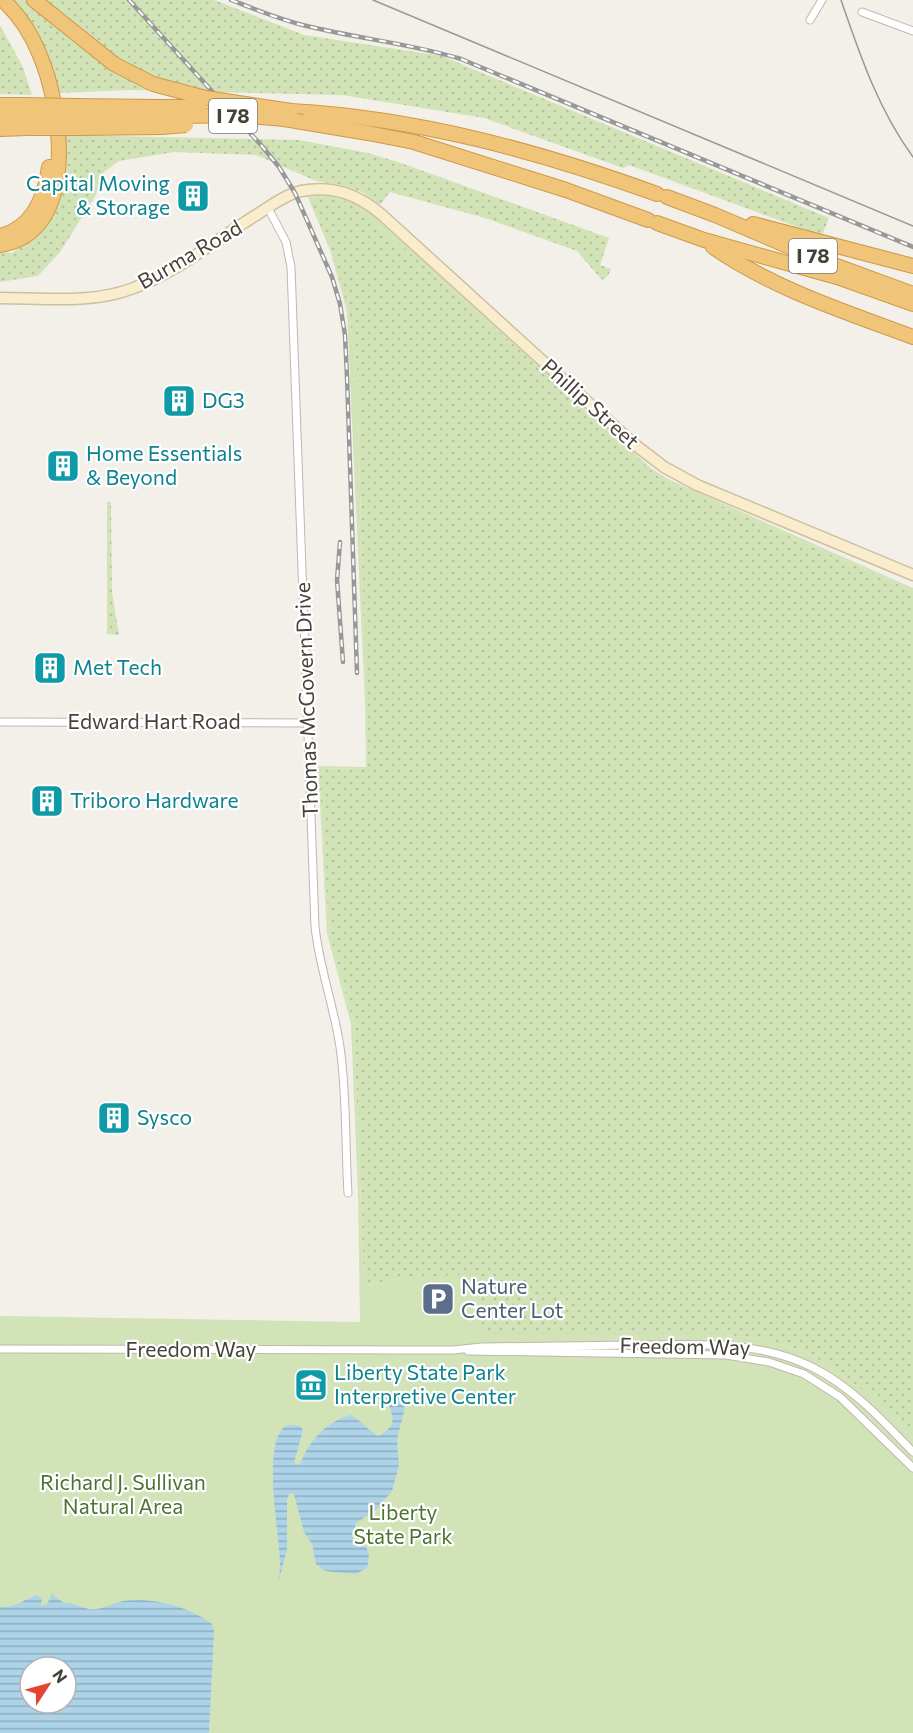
<svg xmlns="http://www.w3.org/2000/svg" width="913" height="1733" viewBox="0 0 913 1733" font-family="Commissioner,sans-serif">
<style>
.grass{fill:url(#grass-dots)}
.park{fill:#d1e3b7}
.water{fill:url(#water-rules);fill-rule:evenodd}
.lines{fill:none;stroke-linecap:round;stroke-linejoin:round}
.street-casing{stroke:#beb8ad;stroke-width:9}
.secondary-casing{stroke:#cec09e;stroke-width:13}
.highway-casing{stroke:#ce9949;stroke-width:16}
.street{stroke:#fff;stroke-width:7}
.secondary{stroke:#f9edce;stroke-width:10}
.highway{stroke:#f0c479;stroke-width:14}
.tram{stroke:#989898;stroke-width:1.5}
.rail-casing{stroke:#989898;stroke-width:4.5}
.rail{stroke:#fff;stroke-width:2;stroke-dasharray:7;stroke-linecap:butt}
.highway-bridge-casing{stroke:#ce9949;stroke-width:16;stroke-linecap:butt}
.highway-bridge{stroke:#f0c479;stroke-width:14}
.labels{text-anchor:middle;stroke-width:4.5;stroke-linejoin:round;paint-order:stroke}
.shield{fill:#fff;stroke:#7e7a74;stroke-width:1.5}
.shield-label{font-size:20px;font-weight:bold;fill:#474139}
.culture-label{font-size:21px;fill:#0d838f;stroke:#fff;text-anchor:start}
.street-label{font-size:21px;fill:#474139;stroke:#fff}
.service-label{font-size:21px;fill:#4e5e75;stroke:#fff;text-anchor:start}
.park-label{font-size:21px;fill:#4c7331;stroke:#fff}
</style>
<defs>
<pattern id="grass-dots" width="8" height="8" patternUnits="userSpaceOnUse" patternTransform="scale(1.5)"><rect width="8" height="8" fill="#d1e3b7"/><path d="M2 2h.1M6 6h.1" fill="none" stroke="#b5c49e" stroke-width="1.8" stroke-linecap="round"/></pattern>
<pattern id="water-rules" width="6" height="5" patternUnits="userSpaceOnUse" patternTransform="scale(1.5)"><rect width="6" height="5" fill="#add3e9"/><path d="M0 2.5h6" fill="none" stroke="#8fadbe"/></pattern>
</defs>
<rect width="100%" height="100%" fill="#f3f0ea"/>
<g class="grass">
<path d="M7 0H214L304 35 442 56 829 218 822 236 629 165 623 168 484 118 342 95 132 90 59 93 48 58 37 37Z"/>
<path d="M0 25 23 67 32 95 0 94Z"/>
<path d="M65 135 299 140 336 147 368 153 398 162 609 238 600 265 611 269 608 276 602 280 577 251 485 218 390 192 380 205 362 192 342 185 316 181 256 155 174 152 119 161 104 172 96 195 60 252 38 276 0 282V252L12 253 41 232 59 197Z"/>
<path d="M328 197 353 203 511 342 651 470 670 483 913 591V1438L864 1391 809 1353 762 1339 718 1334H483L401 1278 364 1286 354 1025 329 933 319 768 367 769 357 369 349 313 331 251 309 199Z"/>
<path d="M107 502H111L112 592 119 635 107 634Z"/>
</g>
<path class="park" d="M329 195 353 202 365 208 652 469 670 480 913 588V591L670 483 651 470 511 342 353 203 328 197 310 199 331 251 349 313 357 368 367 769 319 768 329 933 354 1025 364 1286 401 1278 473 1274 483 1334H718L762 1339 809 1353 864 1391 913 1438V1733H209L0 1622V1316L360 1322 358 1193 351 1024 327 933 318 766 366 767 365 705 347 312 330 250 308 197Z"/>
<g class="water">
<path d="M396 1393 402 1394 405 1398 404 1411 397 1439 399 1465 392 1491 377 1509 356 1523 352 1537 356 1544 363 1543C370 1551 370 1558 367 1568L356 1574 325 1571 316 1564 312 1544 304 1532 294 1494 290 1493 287 1499V1549L278 1584C279 1578 280 1571 280 1565 280 1536 262 1450 283 1428 287 1424 294 1425 300 1426L303 1430 294 1463 298 1465 301 1462C310 1440 327 1421 351 1415 361 1421 368 1430 378 1436 400 1424 392 1416 386 1397L389 1394Z"/>
<path d="M52 1594 64 1603C75 1602 85 1611 96 1609 105 1608 114 1603 123 1601 153 1597 188 1606 212 1624L214 1632 209 1733H0V1607C19 1607 22 1600 37 1595L42 1599 41 1606 47 1604ZM30 1667H66V1703H30Z"/>
</g>
<g class="lines">
<g class="street-casing">
<g id="street">
<path d="M862 12 913 31"/>
<path d="M810 20 822 0"/>
<path d="M268 208 286 242 291 267 315 926C319 967 334 1006 340 1047 347 1095 345 1145 348 1193"/>
<path d="M0 722 308 723"/>
<path d="M0 1349 410 1350H453L482 1347C532 1346 582 1346 633 1345 693 1345 756 1339 812 1367 852 1387 882 1420 913 1452"/>
<path d="M468 1351 726 1355 769 1362 804 1374 840 1397 913 1468"/>
</g>
</g>
<g class="secondary-casing">
<path id="secondary" d="M0 298C43 298 91 304 131 289 175 273 214 242 253 217 268 208 284 195 301 191 333 185 357 194 381 214L634 444 664 467 697 485 913 575"/>
</g>
<g class="highway-casing">
<g id="highway">
<path d="M34 0 114 64 153 84"/>
<path d="M0 105H24"/>
<path d="M75 106 161 107"/>
<path d="M291 111C417 118 538 151 657 194"/>
<path d="M0 115H26"/>
<path d="M76 116 165 117"/>
<path d="M302 122 368 133 414 142 566 190 648 220"/>
<path d="M78 128 162 127"/>
<path d="M0 129 28 128"/>
<path d="M667 197 715 215 823 261 913 294"/>
<path d="M657 223 704 240 837 277 913 304"/>
<path d="M753 224 913 266"/>
<path d="M0 236C33 228 45 197 49 167"/>
<path d="M0 245C81 233 62 105 39 53 31 33 19 15 3 0"/>
<path d="M713 247C774 289 843 311 913 337"/>
</g>
</g>
<use href="#street" class="street"/>
<use href="#secondary" class="secondary"/>
<use href="#highway" class="highway"/>
<g class="tram">
<path d="M373 0 913 226"/>
<path d="M841 0C860 55 878 109 913 157"/>
</g>
<g class="rail-casing">
<g id="rail">
<path d="M129 0 261 145 279 167 295 193 332 277 340 304 345 335 347 377 357 673"/>
<path d="M231 0C257 10 283 21 311 27 361 39 412 44 461 59L913 247"/>
<path d="M340 542 337 580 343 662"/>
</g>
</g>
<use href="#rail" class="rail"/>
<g class="highway-bridge-casing">
<g id="highway-bridge">
<path d="M153 84 206 98 291 111"/>
<path d="M24 105 75 106"/>
<path d="M161 107H199"/>
<path d="M26 115 76 116"/>
<path d="M165 117C210 115 257 114 302 122"/>
<path d="M162 127 186 125"/>
<path d="M28 128H78"/>
</g>
</g>
<use href="#highway-bridge" class="highway-bridge"/>
</g>
<defs>
<g id="building-square" transform="scale(1.725)"><rect x="-9" y="-9" width="18" height="18" rx="4" fill="#0f9aa8" stroke="#fff"/><path d="M-4-6H4V6H1V3H-1V6H-4ZM-2.5-4.3h1.7v1.8h-1.7ZM.8-4.3h1.7v1.8H.8ZM-2.5-1h1.7V.8h-1.7ZM.8-1h1.7V.8H.8Z" fill="#fff"/></g>
<g id="parking-square" transform="scale(1.725)"><rect x="-9" y="-9" width="18" height="18" rx="4" fill="#5c6f8a" stroke="#fff"/><path d="M-3.5-5.5H1a3.5 3.5 0 0 1 0 7H-1V5.5H-3.5ZM-1-3.4V-.6H.8a1.4 1.4 0 0 0 0-2.8Z" fill="#fff"/></g>
<g id="museum-square" transform="scale(1.725)"><rect x="-9" y="-9" width="18" height="18" rx="4" fill="#0f9aa8" stroke="#fff"/><path d="M0-6L6-3V-2H-6V-3ZM-5-1h2V3h-2ZM-1-1h2V3h-2ZM3-1h2V3H3ZM-6 4H6V6H-6Z" fill="#fff"/></g>
</defs>
<g fill-rule="evenodd">
<use href="#building-square" x="193" y="196"/>
<use href="#building-square" x="179" y="401"/>
<use href="#building-square" x="63" y="466"/>
<use href="#building-square" x="50" y="668"/>
<use href="#building-square" x="47" y="801"/>
<use href="#building-square" x="114" y="1118"/>
<use href="#parking-square" x="438" y="1299"/>
<use href="#museum-square" x="311" y="1385"/>
</g>
<g class="labels">
<g class="shield">
<rect x="209" y="99" width="48" height="34" rx="4.5"/>
<rect x="789" y="239" width="48" height="34" rx="4.5"/>
</g>
<g class="shield-label">
<text x="233" y="123">I 78</text>
<text x="813" y="263">I 78</text>
</g>
<g class="culture-label">
<text x="170" y="191" text-anchor="end">Capital Moving<tspan x="170" dy="24">&amp; Storage</tspan></text>
<text x="202" y="408">DG3</text>
<text x="86" y="461">Home Essentials<tspan x="86" dy="24">&amp; Beyond</tspan></text>
<text x="73" y="675">Met Tech</text>
<text x="70" y="808">Triboro Hardware</text>
<text x="137" y="1125">Sysco</text>
<text x="334" y="1380">Liberty State Park<tspan x="334" dy="24">Interpretive Center</tspan></text>
</g>
<g class="street-label">
<text transform="translate(190 255) rotate(-30)" y="7">Burma Road</text>
<text transform="translate(590 404) rotate(42)" y="7">Phillip Street</text>
<text transform="translate(307 700) rotate(-92)" y="7">Thomas McGovern Drive</text>
<text x="154" y="729">Edward Hart Road</text>
<text transform="translate(685 1347) rotate(1)" y="7">Freedom Way</text>
<text x="191" y="1357">Freedom Way</text>
</g>
<g class="service-label">
<text x="461" y="1294">Nature<tspan x="461" dy="24">Center Lot</tspan></text>
</g>
<g class="park-label">
<text x="123" y="1490">Richard J. Sullivan<tspan x="123" dy="24">Natural Area</tspan></text>
<text x="403" y="1520">Liberty<tspan x="403" dy="24">State Park</tspan></text>
</g>
</g>
<g transform="translate(48 1685) rotate(54)"><circle r="28" fill="#ffffff" stroke="#b5b3b0" stroke-width="1.5"/>
<path d="M0-4.5L10 22L0 15L-10 22Z" fill="#e44530"/>
<text y="-9" font-size="16" font-weight="bold" text-anchor="middle" fill="#474139">N</text>
</g>
</svg>
